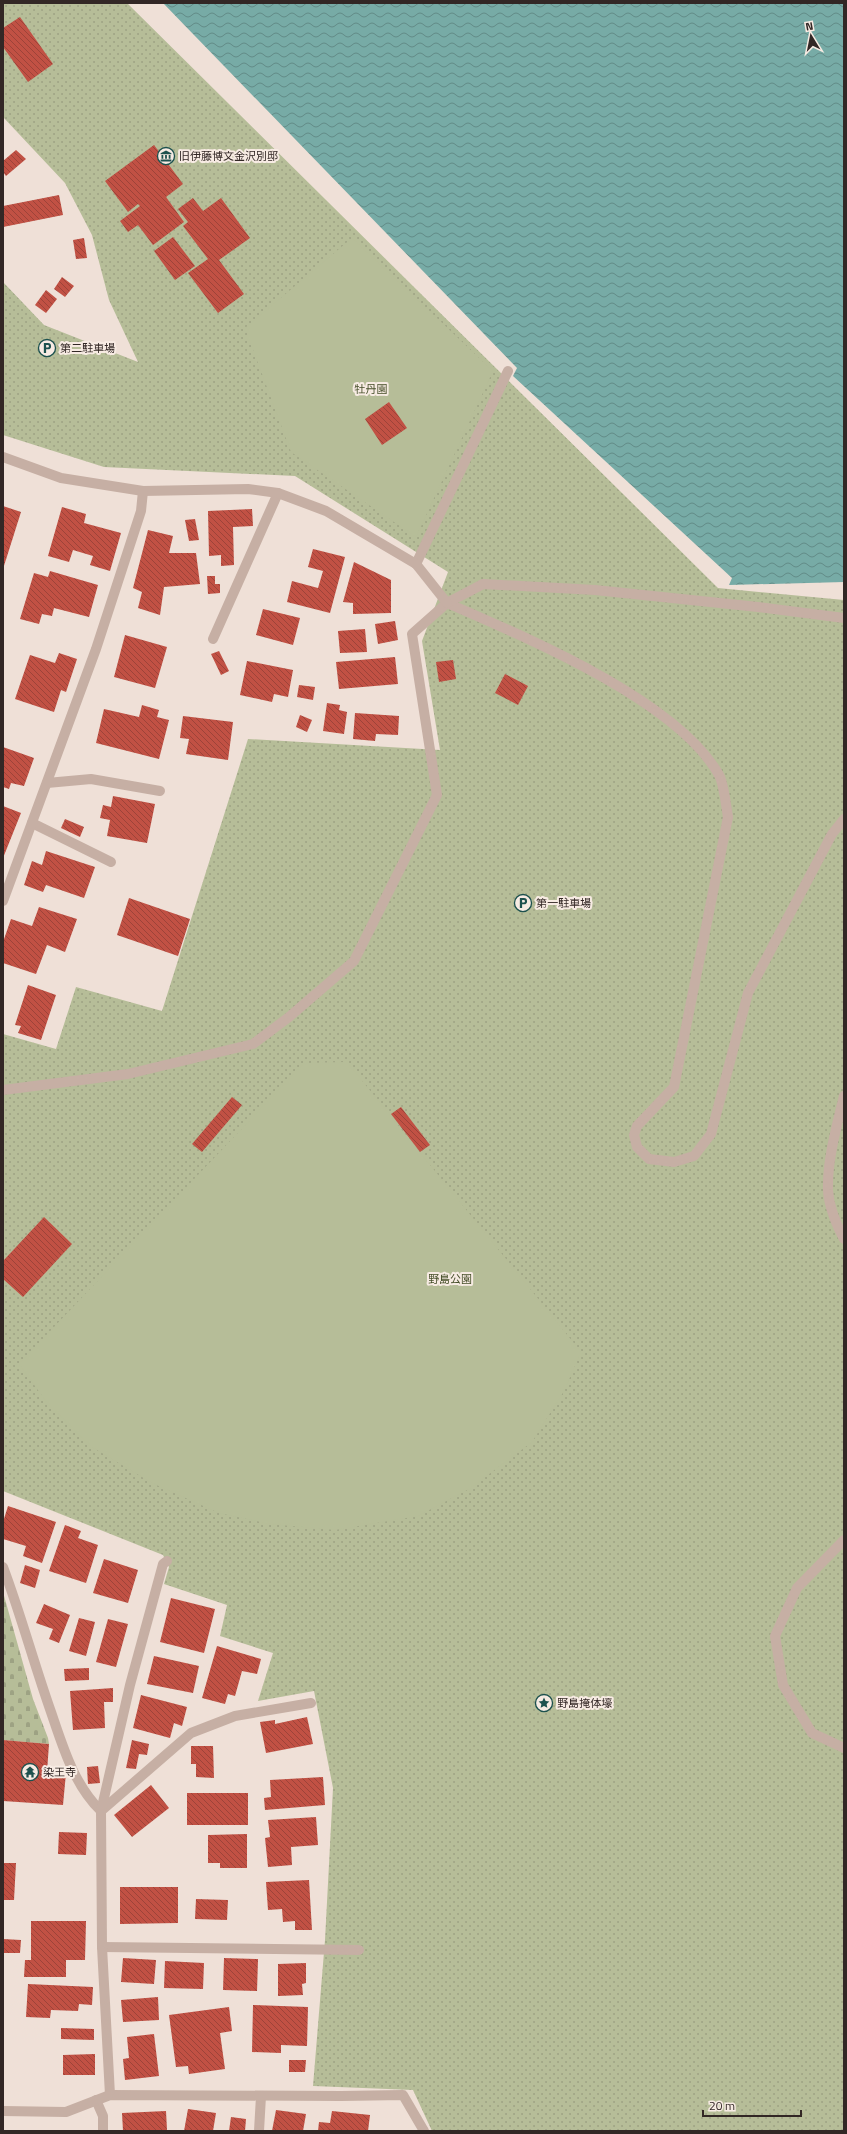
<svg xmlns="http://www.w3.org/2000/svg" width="847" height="2134" viewBox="0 0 847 2134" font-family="'Titillium Web','Noto Sans JP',sans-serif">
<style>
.cemetery{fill:url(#cemetery-stones)}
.park{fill:url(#park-dots)}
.garden{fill:#b6bd98}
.water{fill:url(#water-waves)}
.building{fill:url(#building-back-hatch)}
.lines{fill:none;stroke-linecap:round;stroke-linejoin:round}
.service{stroke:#c6afa4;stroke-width:10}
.pedestrian{stroke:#c6afa4;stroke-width:10}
.minor{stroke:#c6afa4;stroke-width:10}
.labels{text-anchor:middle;stroke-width:4;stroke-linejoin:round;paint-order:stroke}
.poi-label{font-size:11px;fill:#322725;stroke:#f7ebe3;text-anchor:start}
.park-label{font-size:11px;fill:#464f2a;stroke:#f7ebe3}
</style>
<defs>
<pattern id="cemetery-stones" width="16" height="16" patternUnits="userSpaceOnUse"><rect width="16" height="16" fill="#b6bd98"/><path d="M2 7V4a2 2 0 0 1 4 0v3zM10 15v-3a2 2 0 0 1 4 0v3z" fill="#9da283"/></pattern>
<pattern id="park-dots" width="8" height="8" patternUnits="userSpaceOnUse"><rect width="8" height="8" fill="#b6bd98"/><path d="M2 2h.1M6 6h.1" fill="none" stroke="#9da283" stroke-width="1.8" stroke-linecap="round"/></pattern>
<pattern id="water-waves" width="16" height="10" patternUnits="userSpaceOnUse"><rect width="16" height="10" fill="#77aba6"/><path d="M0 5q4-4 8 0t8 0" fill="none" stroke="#628b87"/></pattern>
<pattern id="building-back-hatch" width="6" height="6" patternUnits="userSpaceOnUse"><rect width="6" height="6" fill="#c15144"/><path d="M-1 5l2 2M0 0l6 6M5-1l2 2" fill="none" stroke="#9d4339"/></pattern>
</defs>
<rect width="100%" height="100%" fill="#efe0d7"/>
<path class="cemetery" d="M3 1592 33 1699 48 1738 49 1744 3 1740Z"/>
<path class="park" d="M3 3H127L718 588 844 600V2131H432L413 2090 313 2086 325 1940 333 1788 314 1691 258 1701 273 1653 220 1636 227 1605 164 1584 169 1567 163 1555 3 1491V1034L56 1049 76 987 162 1011 248 739 440 750 422 641 448 572 295 476 104 467 3 435V282L44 325 138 362 109 300 92 235 65 183 3 117Z"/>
<g class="garden">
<path d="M352 238 493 371 416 537 291 452 245 328Z"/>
<path d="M347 1062 581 1352 564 1391 532 1442 469 1489 418 1516 335 1530 270 1524 219 1513 152 1483 92 1447 48 1404 19 1364 304 1063Z"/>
</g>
<path class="water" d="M163 3H844V582L729 585 732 578 513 376 517 368Z"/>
<g class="building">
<path d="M20 17 53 64 28 82 3 47V28Z"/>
<path d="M154 145 183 184 166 197 184 222 153 245 138 225 128 232 120 221 140 206 138 204 128 212 105 181Z"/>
<path d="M16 150 26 159 6 176 3 172V161Z"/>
<path d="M59 195 63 215 3 227V206Z"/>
<path d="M193 198 203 211 221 198 250 238 219 260 244 294 218 313 188 273 208 259 183 226 188 222 178 209Z"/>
<path d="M173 237 195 266 175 280 154 251Z"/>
<path d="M84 238 87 258 76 259 73 240Z"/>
<path d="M62 277 74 286 65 297 54 289Z"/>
<path d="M46 290 57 299 46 313 35 305Z"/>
<path d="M389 402 407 428 382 445 365 419Z"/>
<path d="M3 506 21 512 3 569Z"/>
<path d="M62 507 86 514 84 523 121 533 110 571 90 565 93 556 73 550 69 562 48 556Z"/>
<path d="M252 509 253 526 233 527 234 565 221 566V555L209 556 208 511Z"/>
<path d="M195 519 199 540 189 541 185 520Z"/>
<path d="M148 530 173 536 169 553H196L200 584 164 587 160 615 138 608 142 592 133 588Z"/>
<path d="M313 549 345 557 330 613 287 602 292 581 318 588 323 571 308 567Z"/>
<path d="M354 562 391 580V613L353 614V603L343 602Z"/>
<path d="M50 571 98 585 89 617 54 608 52 616 42 614 39 624 20 619 34 573 48 577Z"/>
<path d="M207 576H215V584H220V593L208 594Z"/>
<path d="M263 609 300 618 293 645 256 635Z"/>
<path d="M395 621 398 640 378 644 375 624Z"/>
<path d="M365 629 367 652 340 653 338 631Z"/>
<path d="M125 635 167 647 155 688 114 677Z"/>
<path d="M219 651 229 671 221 675 211 654Z"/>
<path d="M59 653 77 659 66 692 61 690 54 712 15 699 30 655 55 663Z"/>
<path d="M395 657 398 684 339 689 336 662Z"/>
<path d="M453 660 456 679 439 682 436 662Z"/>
<path d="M247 661 293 670 288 697 274 694 272 702 240 695Z"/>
<path d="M505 674 528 686 518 705 495 693Z"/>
<path d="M299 685 315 687 313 700 297 697Z"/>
<path d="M327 703 340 705 339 710 347 712 344 734 323 731Z"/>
<path d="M142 705 159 710 157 717 169 720 159 759 96 743 104 709 139 717Z"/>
<path d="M355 713 399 716 398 735 376 734 375 741 353 739Z"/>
<path d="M300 715 312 720 307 732 296 727Z"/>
<path d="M183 716 233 722 228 760 186 754 189 739 180 738Z"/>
<path d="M3 747 34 758 24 786 11 783 9 789 3 787Z"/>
<path d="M113 796 155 804 147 843 107 836 110 820 100 818 103 805 111 807Z"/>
<path d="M3 806 21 813 3 858Z"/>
<path d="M65 819 84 827 80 837 61 828Z"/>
<path d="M46 851 95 867 84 898 46 885 43 892 24 885 32 861 42 865Z"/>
<path d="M129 898 190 919 178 956 117 935Z"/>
<path d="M39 907 77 919 65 952 47 945 36 974 3 963V942L11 919 32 926Z"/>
<path d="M28 985 56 995 41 1040 18 1033 21 1026 15 1025Z"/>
<path d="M232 1097 242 1105 202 1152 192 1144Z"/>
<path d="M401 1107 430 1145 420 1152 391 1114Z"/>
<path d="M44 1217 72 1244 23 1297 3 1279V1261Z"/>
<path d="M8 1506 56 1522 42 1563 23 1556 26 1546 3 1539V1522Z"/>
<path d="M65 1525 81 1531 78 1538 98 1545 86 1583 49 1571Z"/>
<path d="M104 1559 138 1570 128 1603 93 1593Z"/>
<path d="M25 1565 40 1570 35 1588 20 1583Z"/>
<path d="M171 1598 215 1609 204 1653 160 1642Z"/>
<path d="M44 1604 70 1615 59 1643 49 1639 53 1629 36 1623Z"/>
<path d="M79 1618 95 1622 86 1656 69 1651Z"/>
<path d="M108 1619 128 1624 116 1667 96 1662Z"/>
<path d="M217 1646 261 1659 257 1674 242 1671 235 1696 228 1694 225 1704 202 1698Z"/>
<path d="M154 1656 199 1666 193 1693 147 1684Z"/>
<path d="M89 1668V1680L65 1681 64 1669Z"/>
<path d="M113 1688V1702H104L105 1728 73 1730 70 1691Z"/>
<path d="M141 1695 187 1707 182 1726 174 1723 170 1738 133 1728Z"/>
<path d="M307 1717 313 1744 266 1753 260 1722 275 1720V1724Z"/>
<path d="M3 1740 49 1744 47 1772 66 1773 63 1805 3 1801Z"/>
<path d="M132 1740 149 1744 147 1755 139 1754 136 1769 126 1768Z"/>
<path d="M191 1746H213L214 1778 196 1777V1764H191Z"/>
<path d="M98 1766 100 1783 88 1784 87 1767Z"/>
<path d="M323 1777 325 1805 265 1810 264 1798 271 1797 270 1780Z"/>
<path d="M151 1785 169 1808 132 1837 114 1815Z"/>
<rect x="187" y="1793" width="61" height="32"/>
<path d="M316 1817 318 1845 291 1847 292 1865 268 1867 265 1838 270 1837 268 1820Z"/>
<path d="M59 1832 87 1833 86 1855 58 1854Z"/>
<path d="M247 1834V1868H220V1863H208V1835Z"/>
<path d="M3 1863H16L14 1900H3Z"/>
<path d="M309 1880 312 1930H295V1921L283 1922 282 1909 268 1910 266 1882Z"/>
<path d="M120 1887H178V1923L120 1924Z"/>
<path d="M196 1899 228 1900 227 1920 195 1919Z"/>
<path d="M31 1921H86L85 1960H66V1977H24L25 1960H31Z"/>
<path d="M3 1939 21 1940 20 1953H3Z"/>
<path d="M123 1958 156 1960 154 1984 121 1982Z"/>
<path d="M224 1958 258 1959 257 1991 223 1990Z"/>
<path d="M165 1961 204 1963 203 1989 164 1988Z"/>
<path d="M306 1963V1983L302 1984 303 1995 278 1996V1964Z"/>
<path d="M28 1984 93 1987 92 2005 79 2004 78 2011 51 2010 50 2018 26 2017Z"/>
<path d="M158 1997 159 2020 123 2022 121 2000Z"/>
<path d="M253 2005 308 2007 307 2046 281 2045V2053L252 2052Z"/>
<path d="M229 2007 232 2031 220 2033 225 2069 189 2074 188 2066 176 2067 169 2015Z"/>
<path d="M61 2028 94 2029V2040L61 2039Z"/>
<path d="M154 2034 159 2076 125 2080 123 2059 129 2058 127 2037Z"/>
<path d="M95 2054V2075H63V2055Z"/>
<path d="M289 2060H306L305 2072H289Z"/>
<path d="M188 2109 216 2113 213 2131H184Z"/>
<path d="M276 2110 306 2114 303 2131H272Z"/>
<path d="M166 2111 167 2130 123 2131 122 2113Z"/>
<path d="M332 2111 370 2115 368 2131H318L319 2122 330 2123Z"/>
<path d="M231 2117 246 2119 245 2131H229Z"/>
</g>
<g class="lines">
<g class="service">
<path d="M416 564 508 371"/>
<path d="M213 639 278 493"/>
<path d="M47 783 91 779 160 791"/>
<path d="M32 823 111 862"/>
<path d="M3 1090 128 1074 253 1044 289 1017 354 961 437 795 412 634 447 603"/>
<path d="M101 1811 191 1733 235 1716 311 1703"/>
<path d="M102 1947 359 1950"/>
<path d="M259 2131 261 2096"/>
</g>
<g class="pedestrian">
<path d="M447 603C525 637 677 700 719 775 724 784 726 806 728 817L674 1087 637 1126 634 1135 637 1147 649 1159 674 1162 694 1156 711 1134 748 993 832 834 844 819"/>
<path d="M447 603 483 584 595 590 758 607 844 618"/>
<path d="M844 1096C837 1125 827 1160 828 1190 829 1207 836 1224 844 1239"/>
<path d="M844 1540 797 1588 775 1636 783 1685 812 1733 844 1748"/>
</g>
<g class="minor">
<path d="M3 457 61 478 143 491 248 489 278 493 326 511 416 564 447 603"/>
<path d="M3 901 96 649 141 511 143 491"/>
<path d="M3 1567C21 1615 34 1664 51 1712 63 1747 74 1785 101 1811"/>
<path d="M110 2095 102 1947 101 1811 130 1685 163 1564 167 1561"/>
<path d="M96 2100 103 2116V2131"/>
<path d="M3 2111 66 2112 110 2095 341 2096 403 2095 424 2131"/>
</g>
</g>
<defs>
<g id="museum-ring" transform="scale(0.9)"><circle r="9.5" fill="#f7ebe3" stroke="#1d514e" stroke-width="1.5"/><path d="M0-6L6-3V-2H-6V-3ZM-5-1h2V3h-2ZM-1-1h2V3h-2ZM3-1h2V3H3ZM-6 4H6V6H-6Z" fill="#1d514e"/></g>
<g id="parking-ring" transform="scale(0.9)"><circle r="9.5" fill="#f7ebe3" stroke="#1d514e" stroke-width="1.5"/><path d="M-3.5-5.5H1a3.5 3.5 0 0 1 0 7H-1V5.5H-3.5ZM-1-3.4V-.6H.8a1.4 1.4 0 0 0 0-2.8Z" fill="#1d514e"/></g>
<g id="sight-ring" transform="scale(0.9)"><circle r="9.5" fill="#f7ebe3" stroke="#1d514e" stroke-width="1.5"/><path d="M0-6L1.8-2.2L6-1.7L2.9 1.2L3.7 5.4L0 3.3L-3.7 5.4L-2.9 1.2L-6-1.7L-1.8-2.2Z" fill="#1d514e"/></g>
<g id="temple-ring" transform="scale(0.9)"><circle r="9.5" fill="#f7ebe3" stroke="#1d514e" stroke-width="1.5"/><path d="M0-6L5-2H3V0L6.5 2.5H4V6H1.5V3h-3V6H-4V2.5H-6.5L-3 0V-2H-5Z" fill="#1d514e"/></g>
</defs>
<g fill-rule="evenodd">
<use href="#museum-ring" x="166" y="156"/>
<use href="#parking-ring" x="47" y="348"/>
<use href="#parking-ring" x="523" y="903"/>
<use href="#sight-ring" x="544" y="1703"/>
<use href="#temple-ring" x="30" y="1772"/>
</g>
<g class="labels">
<g class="poi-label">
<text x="179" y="160">旧伊藤博文金沢別邸</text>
<text x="60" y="352">第二駐車場</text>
<text x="536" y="907">第一駐車場</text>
<text x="557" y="1707">野島掩体壕</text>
<text x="43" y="1776">染王寺</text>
</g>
<g class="park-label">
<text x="371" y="393">牡丹園</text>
<text x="450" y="1283">野島公園</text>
</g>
</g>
<rect width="847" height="2134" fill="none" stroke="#322725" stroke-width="8"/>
<g transform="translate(811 36) rotate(350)" stroke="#f7ebe3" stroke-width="3" paint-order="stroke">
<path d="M0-3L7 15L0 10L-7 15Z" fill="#322725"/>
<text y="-6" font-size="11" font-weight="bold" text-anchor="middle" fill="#322725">N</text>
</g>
<path d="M703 2110v6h98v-6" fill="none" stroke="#322725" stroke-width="2"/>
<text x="709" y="2110" font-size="12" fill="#322725" stroke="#f7ebe3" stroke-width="3" paint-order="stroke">20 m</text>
</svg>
